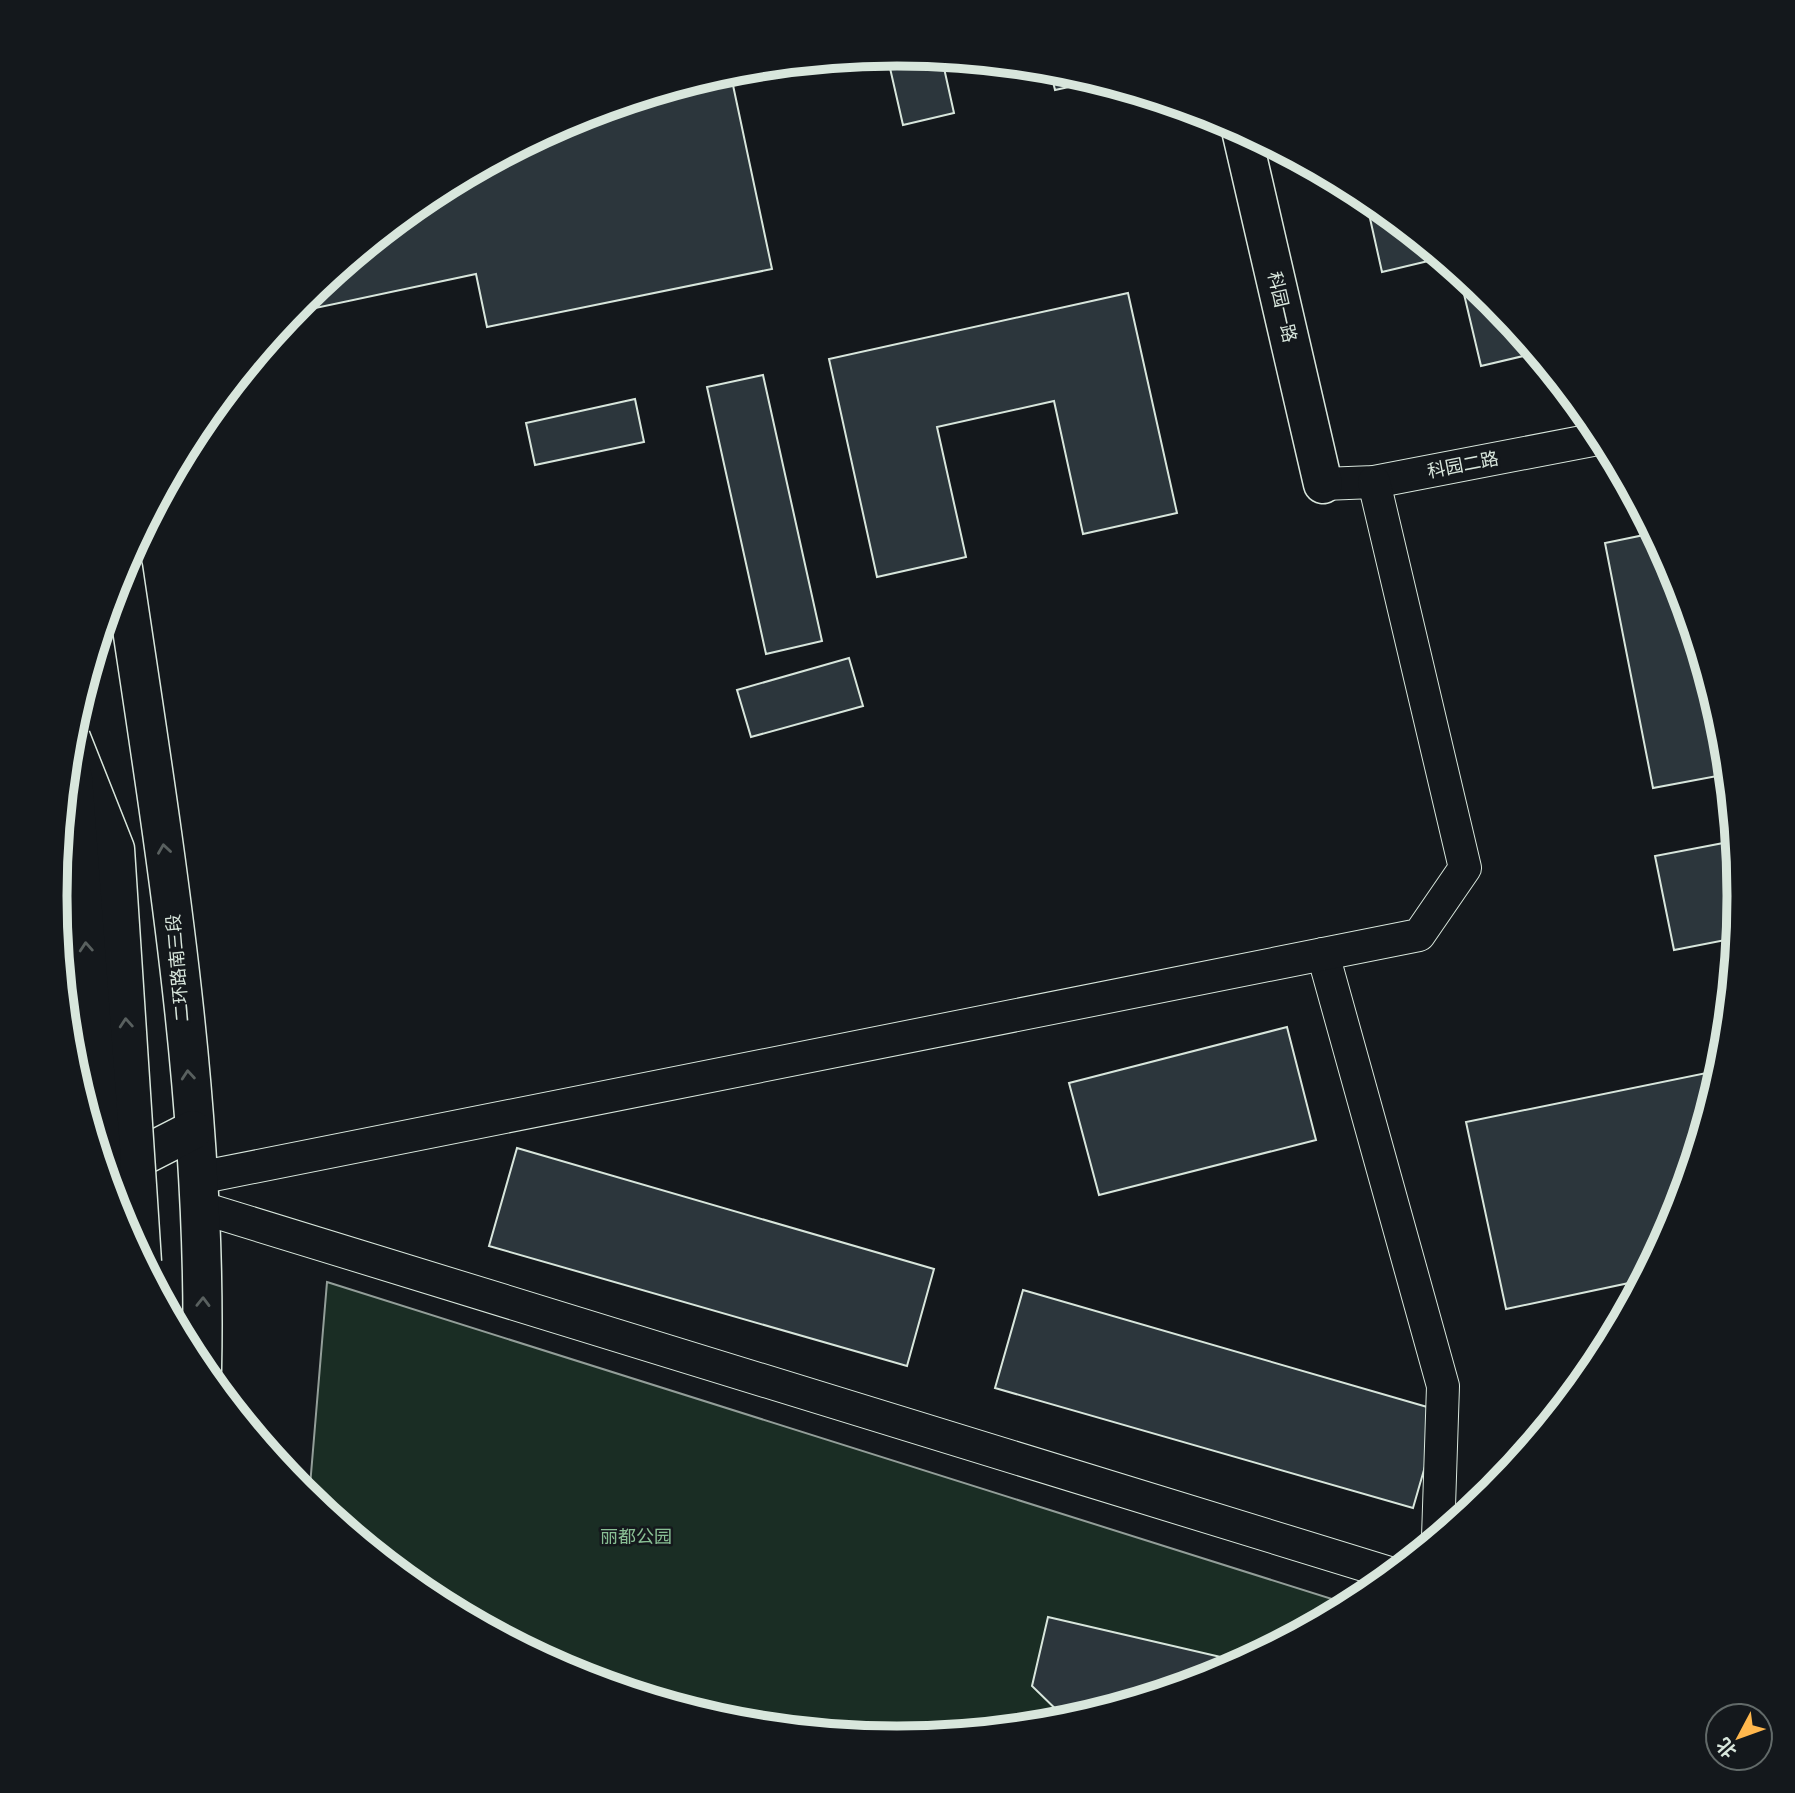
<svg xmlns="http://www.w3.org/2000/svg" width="1795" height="1793" viewBox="0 0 1795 1793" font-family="'Public Sans','Noto Sans SC',sans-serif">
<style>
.green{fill:#1a2d24;stroke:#939e99;stroke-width:2}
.building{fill:#2c363c;stroke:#d8e6dc;stroke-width:2}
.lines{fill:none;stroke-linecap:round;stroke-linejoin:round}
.street-casing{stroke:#d8e6dc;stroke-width:34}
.secondary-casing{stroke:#d8e6dc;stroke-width:41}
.street{stroke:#14181c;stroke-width:32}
.secondary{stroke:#14181c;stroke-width:38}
.lane-bridge-casing{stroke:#d8e6dc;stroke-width:18;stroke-linecap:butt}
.highway-bridge-casing{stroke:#d8e6dc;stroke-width:41;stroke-linecap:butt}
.lane-bridge{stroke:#14181c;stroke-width:16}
.highway-bridge{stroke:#14181c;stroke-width:38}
.oneway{stroke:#59605f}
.labels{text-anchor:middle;stroke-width:5;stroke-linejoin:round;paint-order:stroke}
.street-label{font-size:18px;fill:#d8e6dc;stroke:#14181c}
.park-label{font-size:18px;fill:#8ac095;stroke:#14181c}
.rim{fill:none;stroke:#d8e6dc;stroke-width:9}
</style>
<rect width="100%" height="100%" fill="#14181c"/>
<path class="green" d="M327 1282 1351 1605 1219 1675 1061 1723 897 1739 733 1722 575 1674 429 1597 309 1498Z"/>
<g class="building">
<path d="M898 54 942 59 954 113 903 125 887 55Z"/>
<path d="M1050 69 1062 71 1096 81 1055 90Z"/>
<path d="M730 71 772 269 487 327 476 274 292 313 302 301 430 196 576 118Z"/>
<path d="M1365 196H1366L1441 258 1382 272Z"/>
<path d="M1459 273 1493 301 1536 353 1481 366Z"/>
<path d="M1128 293 1177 513 1083 534 1054 401 937 427 966 557 877 577 829 359Z"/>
<path d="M763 375 822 641 766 654 707 387Z"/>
<path d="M635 399 644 442 535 465 526 423Z"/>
<path d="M1654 533 1676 575 1724 733 1728 774 1653 788 1605 543Z"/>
<path d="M849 658 863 706 751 737 737 690Z"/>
<path d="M1734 841 1740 897 1736 938 1674 950 1655 856Z"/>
<path d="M1287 1027 1316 1140 1099 1195 1069 1083Z"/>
<path d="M1721 1070 1675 1219 1643 1280 1506 1309 1466 1122Z"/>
<path d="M517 1148 934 1269 907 1366 489 1246Z"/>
<path d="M1023 1290 1441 1411 1413 1508 995 1388Z"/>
<path d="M1048 1617 1238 1661 1237 1665 1219 1675 1068 1721 1032 1686Z"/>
</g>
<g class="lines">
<g class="street-casing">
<g id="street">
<path d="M1323 484 1374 482 1603 438"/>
<path d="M1323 954 1443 1386 1438 1537"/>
<path d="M198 1178 1419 935 1465 868 1374 482"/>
<path d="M199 1207 1393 1574"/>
</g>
</g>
<g class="secondary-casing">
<g id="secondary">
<path d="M1241 130 1323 484"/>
<path d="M123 568C162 833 208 1101 202 1370"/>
<path d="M107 1174 193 1130"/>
</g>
</g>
<use href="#street" class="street"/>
<use href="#secondary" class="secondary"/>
<g class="lane-bridge-casing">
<path id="lane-bridge" d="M64 984 77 1060"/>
</g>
<g class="highway-bridge-casing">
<g id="highway-bridge">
<path d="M71 738 115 849 142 1262"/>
<path d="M73 777 102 1162"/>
</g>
</g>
<use href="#lane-bridge" class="lane-bridge"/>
<use href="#highway-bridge" class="highway-bridge"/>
</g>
<defs><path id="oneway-chevron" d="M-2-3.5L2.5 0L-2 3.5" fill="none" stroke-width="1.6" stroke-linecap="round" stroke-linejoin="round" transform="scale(1.75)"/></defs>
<g class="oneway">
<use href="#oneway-chevron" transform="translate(164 849) rotate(-98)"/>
<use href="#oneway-chevron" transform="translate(86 947) rotate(-94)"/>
<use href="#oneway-chevron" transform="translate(126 1023) rotate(-94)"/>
<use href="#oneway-chevron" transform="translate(188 1075) rotate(-95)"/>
<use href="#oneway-chevron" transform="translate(203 1302) rotate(-89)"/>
</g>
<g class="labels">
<g class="street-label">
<text transform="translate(1282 307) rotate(77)" y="6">科园一路</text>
<text transform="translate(1463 465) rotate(-11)" y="6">科园二路</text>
<text transform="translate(178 968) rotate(-95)" y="6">二环路南三段</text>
</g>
<g class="park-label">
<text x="636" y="1543">丽都公园</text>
</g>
</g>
<path d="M0 0H1795V1793H0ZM67 896a830 830 0 1 1 1660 0a830 830 0 1 1-1660 0Z" fill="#14181c" fill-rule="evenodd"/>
<path class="rim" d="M67 896a830 830 0 1 1 1660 0a830 830 0 1 1-1660 0Z"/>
<g transform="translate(1739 1737) rotate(229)"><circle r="33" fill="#14181c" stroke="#626a69" stroke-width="2"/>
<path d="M0-5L12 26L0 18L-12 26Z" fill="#ffb74d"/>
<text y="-10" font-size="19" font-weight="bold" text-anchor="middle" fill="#d8e6dc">北</text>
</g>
</svg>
